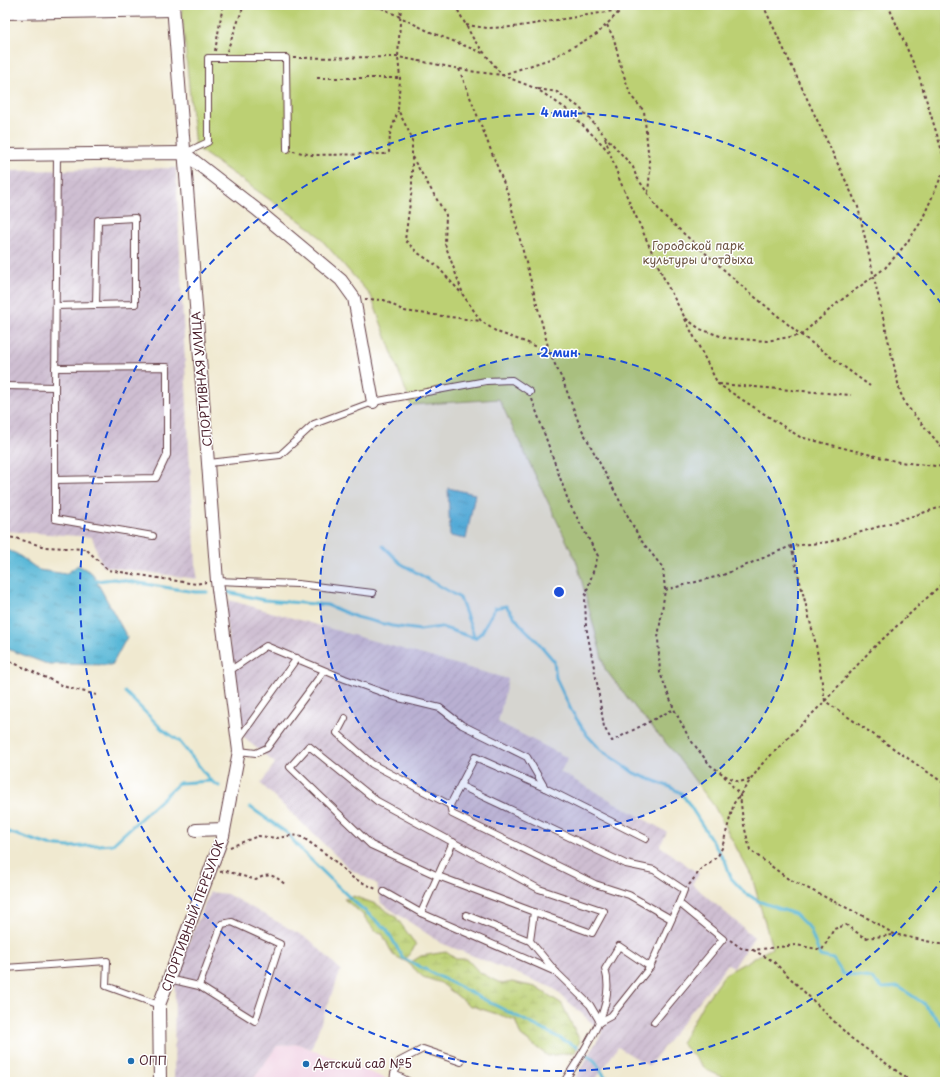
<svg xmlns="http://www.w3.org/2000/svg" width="950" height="1087" viewBox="0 0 950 1087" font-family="'Playpen Sans',sans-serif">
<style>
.built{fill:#f1d0e3}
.industrial{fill:url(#industrial-furrows)}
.green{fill:#bcd073;stroke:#83784f}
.wetland{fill:url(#wetland-marsh);stroke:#83784f}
.water{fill:url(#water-ripples);stroke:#516b81}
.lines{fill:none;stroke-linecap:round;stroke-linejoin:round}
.stream{stroke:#58b7d7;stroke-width:3}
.lane-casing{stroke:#633d44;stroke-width:8}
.street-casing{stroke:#633d44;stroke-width:14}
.path{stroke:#633d44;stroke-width:2;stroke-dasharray:3 3;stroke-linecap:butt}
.lane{stroke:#fff;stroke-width:6}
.street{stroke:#fff;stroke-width:12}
.ring{fill:none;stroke:#1d4ed8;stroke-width:2;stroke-dasharray:7 5}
.poi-dot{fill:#1f6fb2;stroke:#fff;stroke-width:1.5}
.labels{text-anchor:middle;stroke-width:3;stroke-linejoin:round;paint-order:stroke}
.park-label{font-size:12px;fill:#6c5441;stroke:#fff}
.street-label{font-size:12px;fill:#4a1f2b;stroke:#fff}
.poi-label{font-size:12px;fill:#4a1f2b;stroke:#fff;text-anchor:start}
.centre{fill:#1d4ed8;stroke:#fff;stroke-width:2}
.ring-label{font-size:12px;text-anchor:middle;font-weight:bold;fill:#1d4ed8;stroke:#fff;stroke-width:3;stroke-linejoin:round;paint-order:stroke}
</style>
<defs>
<pattern id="industrial-furrows" width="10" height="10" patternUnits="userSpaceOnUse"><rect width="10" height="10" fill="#cebed1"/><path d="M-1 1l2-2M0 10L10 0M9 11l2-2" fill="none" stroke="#b2a3b4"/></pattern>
<pattern id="wetland-marsh" width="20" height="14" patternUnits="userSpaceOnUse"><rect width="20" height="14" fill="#bcd073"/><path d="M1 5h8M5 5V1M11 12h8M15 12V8" fill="none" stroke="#a3b264"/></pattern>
<pattern id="water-ripples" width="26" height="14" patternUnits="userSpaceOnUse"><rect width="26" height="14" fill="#58b7d7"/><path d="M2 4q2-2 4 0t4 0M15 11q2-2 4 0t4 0" fill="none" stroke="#4b94af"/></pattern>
</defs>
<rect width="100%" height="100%" fill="#fff"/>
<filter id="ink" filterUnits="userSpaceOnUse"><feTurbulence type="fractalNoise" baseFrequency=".025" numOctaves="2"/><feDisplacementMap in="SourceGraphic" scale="8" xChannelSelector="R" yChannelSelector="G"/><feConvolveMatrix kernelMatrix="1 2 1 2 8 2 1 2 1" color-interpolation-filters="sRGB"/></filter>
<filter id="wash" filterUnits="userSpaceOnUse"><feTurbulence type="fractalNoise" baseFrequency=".012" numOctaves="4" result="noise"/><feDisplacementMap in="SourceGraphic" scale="16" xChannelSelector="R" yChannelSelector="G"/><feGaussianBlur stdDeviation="0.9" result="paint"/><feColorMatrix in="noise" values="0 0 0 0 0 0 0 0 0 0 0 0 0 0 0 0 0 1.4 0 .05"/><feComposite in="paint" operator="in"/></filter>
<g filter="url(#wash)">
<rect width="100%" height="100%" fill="#f0e9d0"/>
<path class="built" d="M298 1044 387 1079V1082H251L277 1046Z"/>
<g class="industrial">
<path d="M176 168 189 449 197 579 102 566 92 537 5 531V171Z"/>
<path d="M229 600 508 679 498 722 568 758 560 772 667 832 660 846 699 874 692 884 754 937 734 967 728 964 649 1066 618 1047 594 1082H573L602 1032 553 988 441 943 381 903 377 884 350 869 261 784 275 763 244 738 225 617Z"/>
<path d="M210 892 227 894 310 940 341 970 311 1049 298 1044 277 1046 254 1078 174 1079 175 974Z"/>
</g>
<path class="green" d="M181 5H945V1082H733L707 1070 681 1043 703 1004 725 974 772 948 752 877 714 806 672 750 637 710 605 669 577 563 499 399 411 405 371 296 313 230 195 147Z"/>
<path class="wetland" d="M353 896 376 904 396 917 416 945 406 958 411 962 421 956 446 952 456 959H467L479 972 502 984 512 982 536 987 562 1004 580 1041 575 1052 548 1056 521 1036 515 1020 469 1005 441 983 423 977 407 962 393 955 382 933 375 931 362 914 344 899H351Z"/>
<g class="water">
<path d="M448 488 475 494 466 539 450 536Z"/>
<path d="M5 549 17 554 39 570 66 574 78 565 92 573 127 637 112 665 47 664 5 648Z"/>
</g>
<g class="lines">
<g class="stream">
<path d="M383 546 400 563 460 598 475 638"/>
<path d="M96 581 114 579 195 592H207"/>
<path d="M227 592 264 600 327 605 356 617 392 626 420 630 441 627 475 638 482 632 495 608 506 606 520 624 537 641 554 661 556 678 571 710 587 735 600 749 634 773 670 787 681 793 687 801 726 863 731 878 744 892 758 901 795 914 810 929 820 956 833 959 843 974 871 978 883 988 899 987 923 1003 945 1028"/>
<path d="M125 692 162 729 179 741 211 781 219 786"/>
<path d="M250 807 287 833 302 851 351 899 387 930 403 958 577 1047"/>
<path d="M5 831 49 845 69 847 113 844 179 783 211 781"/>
<path d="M585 1054 595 1061 605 1077 627 1082"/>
</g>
</g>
</g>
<g filter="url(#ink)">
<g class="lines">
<g class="lane-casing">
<g id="lane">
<path d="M185 153 208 142V58H286L287 149"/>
<path d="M56 306 135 304V218L98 220 96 304"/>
<path d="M5 386 55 387 57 155"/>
<path d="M55 387V480L156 478 167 455V367L55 368"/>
<path d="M209 463 280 455 314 424 373 402 486 381 512 380 530 392"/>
<path d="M55 480V519L153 536"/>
<path d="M217 581 298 584 373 593"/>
<path d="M228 672 266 646 345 679 395 697 440 708 462 725 527 757 545 788 646 839"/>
<path d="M345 718 337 733 372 764 450 805 475 757 545 788"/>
<path d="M238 740 297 658"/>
<path d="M239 751 256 753 267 748 324 671"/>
<path d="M461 786 626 864 654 870 684 890 679 903"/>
<path d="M450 805 452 814 595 884 629 895 671 919"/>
<path d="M384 892 421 913 556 972"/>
<path d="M421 913 453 842"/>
<path d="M466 915 530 941 556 972 590 1005 600 1022"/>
<path d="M530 941 534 912 438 876 371 845 290 767 309 746 377 801 539 889 604 911 592 933 534 912"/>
<path d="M5 968 107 961 106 986 159 1005"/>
<path d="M169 979 199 986 255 1021 280 944 232 922 222 924 199 986"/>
<path d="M600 1022 611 1016 650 967 679 903 723 939 654 1022"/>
<path d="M394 1074 400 1061 423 1049 461 1062"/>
<path d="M393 1082 394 1074 410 1082"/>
<path d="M564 1082C583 1051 617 1007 605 969L619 946 650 967"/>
</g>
</g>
<g class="street-casing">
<g id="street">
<path d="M5 13 173 10"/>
<path d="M5 155 184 153 256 209 341 280 354 298 373 402"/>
<path d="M196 830 224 829"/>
<path d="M160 1082 159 1005 223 836 239 751 217 581 173 5"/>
</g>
</g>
<g class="path">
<path d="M376 5 428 31 485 54"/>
<path d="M401 5 398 57 400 78 398 110 412 138V188L405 240 418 253 436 265 463 295 481 321 497 332 528 343 550 354 563 381 580 426 640 539 663 568 665 590 658 638 660 673 674 709 689 738 710 765 724 775 739 782 752 779"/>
<path d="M455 5 474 40 502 75 550 59 597 34 626 5"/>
<path d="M763 5 858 207 900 392 906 405 945 451"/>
<path d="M888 5 919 76 945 161"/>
<path d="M466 25 487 28 514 27 619 10"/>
<path d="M607 25 614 39 621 67 631 96 644 111 650 171 648 193"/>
<path d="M215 51 223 5"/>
<path d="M227 51 244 5"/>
<path d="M293 58 398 57 476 72 502 75 537 89 565 108 603 145 611 156 620 181 666 283 685 318 700 329 726 338 767 341 801 335 836 304 885 268 906 244 921 222 945 168"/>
<path d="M459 69 508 194 550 354"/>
<path d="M317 78H400"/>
<path d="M538 89 557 92 579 107 633 167 636 176 661 213 744 288 801 335 870 386"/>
<path d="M605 138 610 152"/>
<path d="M293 151 312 155 385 154 389 152 390 134 398 111"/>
<path d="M412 157 446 215 445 244 463 294"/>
<path d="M365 299 384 300 404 311 481 321"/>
<path d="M685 319 718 384 800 437 899 462 945 467"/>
<path d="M719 384 851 395"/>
<path d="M532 399 569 503 598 556 585 597 586 626 597 683 604 727 612 741 674 709"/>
<path d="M5 537 15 538 45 547 86 549 108 570 196 584 206 582"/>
<path d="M791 546 816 645 825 701 945 784"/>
<path d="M665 590 723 575 791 546 829 542 945 506"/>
<path d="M5 659 66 687 97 695"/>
<path d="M724 776 740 795 743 821 750 850 787 878 869 919 894 934 945 945"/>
<path d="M230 847 258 836 278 838 293 835 302 837 330 857 353 878 378 890"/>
<path d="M220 872 226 871 256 880C269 872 274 875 286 885"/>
<path d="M689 885 701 869 718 856 722 848 734 803 762 764 825 701 870 651 945 581"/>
<path d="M730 940 741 948 753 950 796 945 822 950 834 929 846 925 865 938 893 935"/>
<path d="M753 950 773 961 851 1038 912 1082"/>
</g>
<use href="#lane" class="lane"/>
<use href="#street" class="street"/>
</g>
</g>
<circle cx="559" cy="592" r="239" fill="#1d4ed8" fill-opacity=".12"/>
<g class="ring">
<circle cx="559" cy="592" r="239"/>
<path d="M944 877A479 479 0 1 1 944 307"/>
</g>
<g class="poi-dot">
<circle cx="131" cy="1061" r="4"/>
<circle cx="306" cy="1064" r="4"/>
</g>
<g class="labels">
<g class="park-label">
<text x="698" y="250">Городской парк<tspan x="698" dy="14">культуры и отдыха</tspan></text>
</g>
<g class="street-label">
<text transform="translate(202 379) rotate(-95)" y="4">СПОРТИВНАЯ УЛИЦА</text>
<text transform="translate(193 916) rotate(-70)" y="4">СПОРТИВНЫЙ ПЕРЕУЛОК</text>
</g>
<g class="poi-label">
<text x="139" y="1065">ОПП</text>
<text x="314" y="1068">Детский сад №5</text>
</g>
</g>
<circle cx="559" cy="592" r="6" class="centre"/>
<g class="ring-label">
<text x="559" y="117">4 мин</text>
<text x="559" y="357">2 мин</text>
</g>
<rect width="950" height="1087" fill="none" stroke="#fff" stroke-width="20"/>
</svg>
